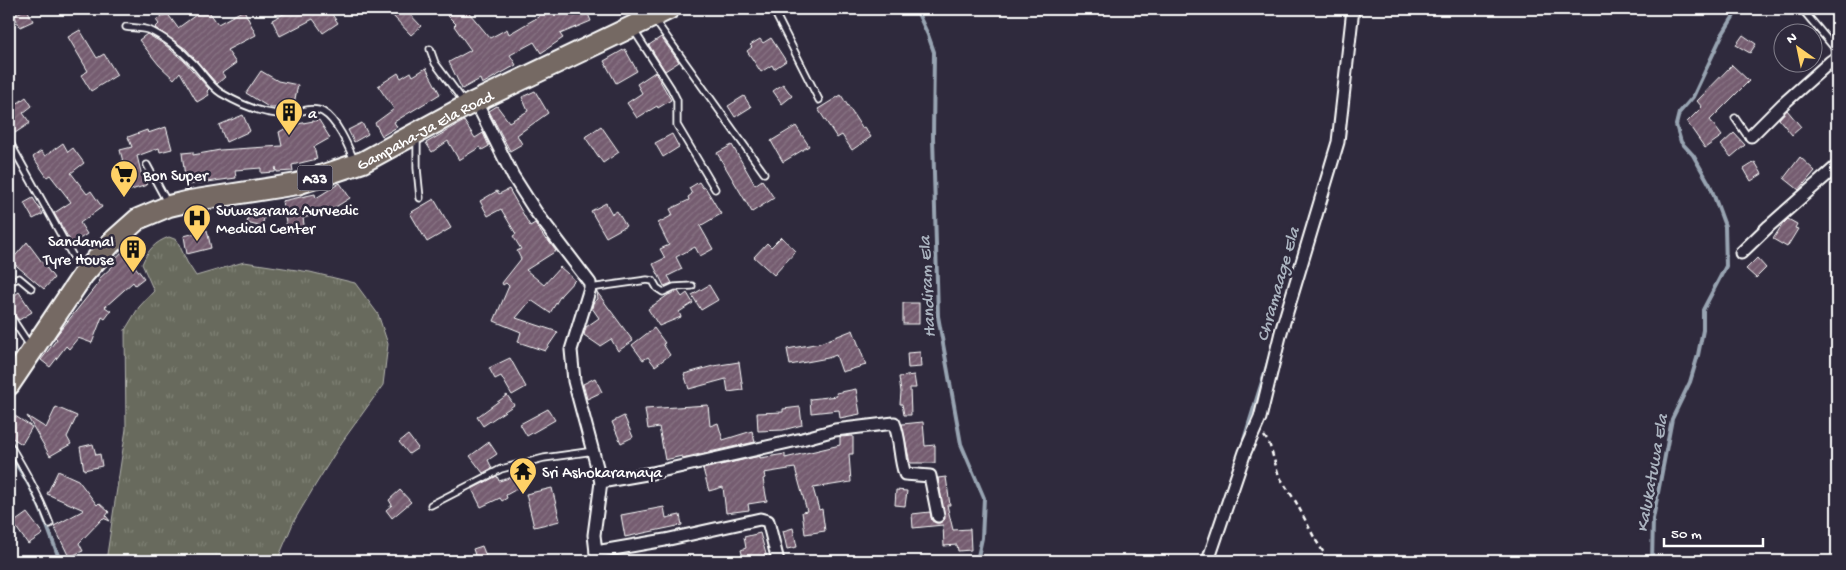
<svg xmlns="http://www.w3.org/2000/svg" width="1846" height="570" viewBox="0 0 1846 570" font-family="'Gochi Hand',sans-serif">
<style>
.grass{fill:url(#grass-tufts);stroke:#b4b5ae}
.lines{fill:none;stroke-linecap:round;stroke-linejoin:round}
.stream{stroke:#98a4b2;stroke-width:4}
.building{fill:url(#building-hatch);stroke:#fff}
.lane-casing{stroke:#fff;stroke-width:9}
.street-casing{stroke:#fff;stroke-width:15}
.highway-casing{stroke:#fff;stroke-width:24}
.path{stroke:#fff;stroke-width:2.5;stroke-dasharray:5 4;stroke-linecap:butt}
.lane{stroke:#2f2a3d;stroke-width:5.5}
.street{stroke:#2f2a3d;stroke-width:11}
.highway{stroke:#756964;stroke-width:20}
.labels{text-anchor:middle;stroke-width:5;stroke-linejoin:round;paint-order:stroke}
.shield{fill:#2f2a3d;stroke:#c1bfc5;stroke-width:1}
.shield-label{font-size:15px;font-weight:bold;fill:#fff}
.poi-label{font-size:16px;fill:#fff;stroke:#2f2a3d;text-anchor:start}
.street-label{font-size:16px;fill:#fff;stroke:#2f2a3d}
.water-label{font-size:18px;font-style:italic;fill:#aab3bf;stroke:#2f2a3d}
</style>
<defs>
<pattern id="grass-tufts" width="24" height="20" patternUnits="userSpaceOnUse" patternTransform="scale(1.25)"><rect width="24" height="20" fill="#686b5d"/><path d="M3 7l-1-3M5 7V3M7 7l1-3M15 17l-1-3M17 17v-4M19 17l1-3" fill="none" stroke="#7f8175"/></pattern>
<pattern id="building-hatch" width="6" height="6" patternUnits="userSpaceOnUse" patternTransform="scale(1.25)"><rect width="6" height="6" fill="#745c6f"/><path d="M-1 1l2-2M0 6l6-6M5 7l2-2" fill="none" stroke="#897485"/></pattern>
</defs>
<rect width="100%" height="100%" fill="#2f2a3d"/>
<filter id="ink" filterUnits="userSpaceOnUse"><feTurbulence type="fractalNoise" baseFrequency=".02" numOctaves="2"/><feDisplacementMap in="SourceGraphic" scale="10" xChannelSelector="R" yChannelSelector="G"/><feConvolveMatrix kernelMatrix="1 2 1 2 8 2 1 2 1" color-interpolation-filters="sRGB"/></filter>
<g filter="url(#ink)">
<path class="grass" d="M169 237 177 240 187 262 196 276 244 262 310 272 355 283 378 314 388 344 383 385 342 442 316 484 294 521 277 561H106L126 429 125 330 139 307 154 291 142 264C148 250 155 242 169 237Z"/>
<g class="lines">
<g class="stream">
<path d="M916 9 928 35 934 52 933 137 938 316 961 444 984 498 982 538 977 561"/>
<path d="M1242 446 1269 359"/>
<path d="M9 455C34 485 47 525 60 561"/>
<path d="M1652 561 1653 519 1672 419 1690 382 1698 355 1703 330V310L1726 266 1725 226 1710 185 1693 155 1681 142 1676 125 1679 113 1693 97 1722 35 1738 9"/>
</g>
</g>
<g class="building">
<path d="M27 9 33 21 20 27 14 15Z"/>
<path d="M204 9H207L218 24 244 10 256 35 227 50 236 63 222 73 225 77 217 84 186 49 155 28 159 24 156 20 167 13 178 28Z"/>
<path d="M293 9H332L329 10 338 23 323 33 313 19 280 36 272 20Z"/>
<path d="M400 9H405L421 26 411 35 393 16Z"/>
<path d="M441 9H466L490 38 507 29 509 34 540 16 535 9H586L591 21 560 34 563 38 541 53 534 42 510 55 516 65 482 84 480 79 462 89 449 62 471 50 454 26 456 24Z"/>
<path d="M80 30 97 58 104 54 117 75 91 91 81 75 88 71 68 37Z"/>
<path d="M147 34 164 44 184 61 209 89 207 91 209 95 197 102 180 72 174 79 159 65 139 40Z"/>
<path d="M1743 35 1756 44 1750 53 1736 45Z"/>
<path d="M661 37 679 62 665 71 649 45Z"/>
<path d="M771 38 786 61 774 69 772 65 761 72 747 51 752 47 750 45 760 39 763 43Z"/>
<path d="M625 49 637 71 616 83 604 61Z"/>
<path d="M1732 65 1749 81 1710 120 1722 136 1705 148 1687 122 1702 107 1697 101Z"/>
<path d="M426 68 440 94 394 122 397 127 382 136 375 123 394 109 378 86 398 73 401 78 411 72 413 76Z"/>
<path d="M261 71 278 81 298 85 293 108H270L246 93Z"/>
<path d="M655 72 671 100 658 108 657 106 637 118 627 103 642 93 637 84Z"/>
<path d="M783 84 792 96 782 104 773 91Z"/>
<path d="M9 90 18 103 26 97 32 106 23 113 30 123 15 133 9 124Z"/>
<path d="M535 91 548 113 517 135 522 144 510 151 489 111 497 106 509 122 528 111 522 97Z"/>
<path d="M841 95 862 128 864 127 871 137 852 150 842 135 837 138 818 109Z"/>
<path d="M744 96 751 107 735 117 728 106Z"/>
<path d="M1787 110 1801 127 1792 135 1779 119Z"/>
<path d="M243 115 250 131 226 142 219 125Z"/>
<path d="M319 120 330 138 314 147 317 159 292 165 293 171 277 172 276 167 275 172 261 173V168L235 170 236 178 186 185 182 153 193 152V155L220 150 282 146 279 132 292 125Z"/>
<path d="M464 121 475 138 483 133 489 146 482 150 480 147 459 160 448 141 432 152 426 143Z"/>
<path d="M362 123 368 134 354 142 348 130Z"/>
<path d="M601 126 619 152 603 163 585 137Z"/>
<path d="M796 126 809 146 783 162 771 141Z"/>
<path d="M166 127 172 149 160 152 159 148 137 156 142 176H144L147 185 125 192 122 183 128 181 120 150 132 147 128 137 147 130 148 133Z"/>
<path d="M1734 133 1745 145 1731 157 1721 145Z"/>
<path d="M672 134 679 147 663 157 655 143Z"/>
<path d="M63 143 68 152 73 148 84 163 71 173 87 194 91 191 102 207 80 223 87 234 72 244 54 213 71 202 50 175 47 177 33 157 41 151 45 156Z"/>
<path d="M732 145 755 185 762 180 774 198 752 212 717 153Z"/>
<path d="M1800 157 1815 171 1799 190 1784 178Z"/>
<path d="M1755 162 1762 174 1751 181 1744 169Z"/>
<path d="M699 182 703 188 705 187 721 214 700 226 713 249 700 256 695 247 676 257 682 269 668 276 672 283 664 286 653 264 665 258 660 249 669 245 658 223 673 215 670 209 689 200 688 197 692 194 689 188Z"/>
<path d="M340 183 350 198 334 208 335 210 303 218 305 231 288 233 282 201 315 194 316 198Z"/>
<path d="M509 189 530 226 535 223 546 240 547 239 556 251 526 270 544 285 560 267 575 280 561 295 550 313 531 300 516 318 558 332 545 351 518 342 521 332 494 321 509 286 506 283 503 285 502 283 521 259 517 251 521 249 513 236 516 234 501 209 488 216 480 201 497 191 499 194Z"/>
<path d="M33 198 43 214 33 219 24 203Z"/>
<path d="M434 199 451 228 427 242 410 213Z"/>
<path d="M606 203 612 214 617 211 626 226 606 237 591 211Z"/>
<path d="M250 209 265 213 262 227 247 223Z"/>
<path d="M1788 219 1797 224 1795 228 1798 229 1787 247 1773 239 1782 225Z"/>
<path d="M207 230 211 248 187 254 184 236Z"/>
<path d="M781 237 796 251 774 275 754 257 767 243 771 247Z"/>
<path d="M27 242 54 278 44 289 11 261Z"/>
<path d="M123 251 144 278 135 285 133 282 105 307 111 311 105 319 102 317 92 343 78 338 69 349 66 346 50 367 41 360 57 339 55 337 100 281 99 279 113 266 110 263Z"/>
<path d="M1757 258 1766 268 1756 278 1746 269Z"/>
<path d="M709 285 718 300 701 310 692 295Z"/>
<path d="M678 291 682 297 687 293 693 303 679 312 681 317 659 326 648 309 668 295Z"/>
<path d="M19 292 32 312 19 320 9 308V299Z"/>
<path d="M597 292 633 341 618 351 611 339 600 346 584 335 586 327 599 318 592 308 593 303 598 299Z"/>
<rect x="903" y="303" width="16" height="21"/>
<path d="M654 328 665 343 663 344 670 355 655 366 648 357 643 360 632 345Z"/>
<path d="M853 330 866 365 842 372 836 355 828 358 790 365 787 349 820 343Z"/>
<path d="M920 352 921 367 908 368 907 353Z"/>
<path d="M510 358 526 387 512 395 501 376 495 379 489 368Z"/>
<path d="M739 362 743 390 728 392 726 379 689 389 684 374 713 366Z"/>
<path d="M914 375 916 388H910L911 415H904L902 404H900L901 392 899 377Z"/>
<path d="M595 378 602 392 587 399 583 384Z"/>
<path d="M856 389 860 414 840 418 839 410 811 413 810 399 837 396 836 393Z"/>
<path d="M507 395 514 405 483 426 477 417Z"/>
<path d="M708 405 710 426 718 423 723 440 752 431 755 442 682 458V456L665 460 659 427 648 429 645 409Z"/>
<path d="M56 407 77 416 67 437 71 444 50 456 27 416 46 428Z"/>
<path d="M800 407 802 425 783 430 758 431 757 413 783 412V409Z"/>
<path d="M548 409 555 420 527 436 520 424Z"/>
<path d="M9 412 32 427 22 444 9 436Z"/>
<path d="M624 416 633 437 621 443 612 422Z"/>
<path d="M923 422 925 446 935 445V463H910L902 424Z"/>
<path d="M408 435 418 448 409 454 399 442Z"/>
<path d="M853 436V454H849L851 482 813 488 819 510 822 509 825 531 805 534 802 512 807 511 795 468 764 473 765 478 763 479 767 501 748 504 749 510 726 513 723 487 709 491 703 469 760 456V458L785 454V458L840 445V437Z"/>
<path d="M489 442 497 454 488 460 492 468 483 473 470 456Z"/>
<path d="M93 444 96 455 100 454 102 466 84 470 80 447Z"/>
<path d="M58 471 78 480 97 505 99 503 109 512 106 516 110 521 103 518 79 543 83 551 69 557 54 526 84 510 47 494Z"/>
<path d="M523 474 526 484 506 495 507 498 502 501 500 498 481 507 472 489 497 476 499 481Z"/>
<path d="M946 477 950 505H947L953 530 970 529 971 550 958 551 957 545 944 546 943 525 913 528 912 514 930 512 932 521 936 523H940L945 519 938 478Z"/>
<path d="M552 488 560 521 534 527 526 494Z"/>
<path d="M400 490 411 502 392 518 386 510 392 505 389 500Z"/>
<path d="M896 490 907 491 905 506 895 505Z"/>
<path d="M664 507 666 518 680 515 682 525 625 537 621 515Z"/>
<path d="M27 513 43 534 28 544 13 523Z"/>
<path d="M793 528 797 547 787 549 783 531Z"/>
<path d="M760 533 768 561H744L741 550 746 548 744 537Z"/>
<path d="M482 546 488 561H477L473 549Z"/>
</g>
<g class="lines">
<g class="lane-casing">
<g id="lane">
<path d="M773 9 819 100"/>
<path d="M1802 9 1837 51"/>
<path d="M654 19 764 173"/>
<path d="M126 27C133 28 142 28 149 30 164 37 181 50 192 62 202 72 209 85 221 93 238 103 262 114 282 114 295 115 311 105 323 112 337 120 348 146 354 160"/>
<path d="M633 29 671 88 677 100V125L715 189"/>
<path d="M430 49 435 63 464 102"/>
<path d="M1735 118 1746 134 1751 136"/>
<path d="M417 138V168L420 198"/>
<path d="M9 141 81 271"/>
<path d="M147 165 167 202"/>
<path d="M9 282 19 278 31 288"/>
<path d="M590 288 647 280 653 281 657 288 663 292 674 287 692 286"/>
<path d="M9 314 30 346"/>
<path d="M9 444C25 470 39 495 50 524"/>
<path d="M431 505 501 469 544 458 594 451"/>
</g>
</g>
<g class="street-casing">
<g id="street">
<path d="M476 102 513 176 536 212 590 283V288L571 350 574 381 601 482 594 535 597 561"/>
<path d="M1751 136 1783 104 1830 62 1837 57"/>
<path d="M1741 253 1769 226 1837 166"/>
<path d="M601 482 652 473 802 439 835 430 894 423C901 440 899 458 905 474L930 476 938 516"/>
<path d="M596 552 665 540 760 519 768 521 778 561"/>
<path d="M1208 561 1245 452 1260 418 1281 332 1338 142 1353 9"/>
</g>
</g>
<g class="highway-casing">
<g id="highway">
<path id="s1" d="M9 385 83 275 111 243 138 219 169 206 190 201 297 184 363 162 466 106 669 9"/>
</g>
</g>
<path class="path" d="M1264 436 1269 443 1279 476 1296 502 1315 539 1329 561"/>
<use href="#lane" class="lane"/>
<use href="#street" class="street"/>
<use href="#highway" class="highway"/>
</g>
</g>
<defs>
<g id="building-pin" transform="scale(1.4375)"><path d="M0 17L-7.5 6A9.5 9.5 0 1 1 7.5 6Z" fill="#ffd166" stroke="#2f2a3d"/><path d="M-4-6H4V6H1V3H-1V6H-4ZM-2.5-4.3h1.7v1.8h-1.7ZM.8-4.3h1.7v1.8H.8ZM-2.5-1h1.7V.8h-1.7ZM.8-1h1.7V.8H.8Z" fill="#111"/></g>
<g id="supermarket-pin" transform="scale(1.4375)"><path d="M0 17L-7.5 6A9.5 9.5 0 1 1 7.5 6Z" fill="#ffd166" stroke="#2f2a3d"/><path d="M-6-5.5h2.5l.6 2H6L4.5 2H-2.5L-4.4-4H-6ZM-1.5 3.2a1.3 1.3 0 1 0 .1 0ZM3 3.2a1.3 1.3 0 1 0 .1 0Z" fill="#111"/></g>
<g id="hospital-pin" transform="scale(1.4375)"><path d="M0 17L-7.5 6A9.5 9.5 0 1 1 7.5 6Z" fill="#ffd166" stroke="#2f2a3d"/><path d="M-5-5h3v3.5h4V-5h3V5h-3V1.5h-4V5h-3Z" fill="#111"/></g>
<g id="temple-pin" transform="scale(1.4375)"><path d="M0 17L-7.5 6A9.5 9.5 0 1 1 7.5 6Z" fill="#ffd166" stroke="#2f2a3d"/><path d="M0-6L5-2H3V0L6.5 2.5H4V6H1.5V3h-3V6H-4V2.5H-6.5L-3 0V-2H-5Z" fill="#111"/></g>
</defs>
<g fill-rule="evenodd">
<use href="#building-pin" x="289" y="112"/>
<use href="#supermarket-pin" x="124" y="174"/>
<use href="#hospital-pin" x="197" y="218"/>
<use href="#building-pin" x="133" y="249"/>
<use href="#temple-pin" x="523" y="471"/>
</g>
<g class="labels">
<rect class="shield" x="297.5" y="165.5" width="35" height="25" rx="4"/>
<g class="shield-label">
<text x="315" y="183">A33</text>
</g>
<g class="poi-label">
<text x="308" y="118">a</text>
<text x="143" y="180">Bon Super</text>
<text x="216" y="215">Suwasarana Aurvedic<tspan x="216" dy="18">Medical Center</tspan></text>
<text x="114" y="246" text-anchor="end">Sandamal<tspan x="114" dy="18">Tyre House</tspan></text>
<text x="542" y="477">Sri Ashokaramaya</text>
</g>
<g class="street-label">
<text dy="6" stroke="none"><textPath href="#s1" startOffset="514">Gampaha-Ja Ela Road</textPath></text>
</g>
<g class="water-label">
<text transform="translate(1277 284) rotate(-74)" y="6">Chramaage Ela</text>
<text transform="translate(926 287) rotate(-93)" y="6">Handiram Ela</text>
<text transform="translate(1651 473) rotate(-80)" y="6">Kalukatuwa Ela</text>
</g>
</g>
<rect width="1846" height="570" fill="none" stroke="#2f2a3d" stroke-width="30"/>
<rect x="15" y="15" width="1816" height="540" fill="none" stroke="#fff" stroke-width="2" filter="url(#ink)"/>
<g transform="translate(1798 48) rotate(327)"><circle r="24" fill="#2f2a3d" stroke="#827f8b"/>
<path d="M0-4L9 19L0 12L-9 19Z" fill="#ffd166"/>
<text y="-8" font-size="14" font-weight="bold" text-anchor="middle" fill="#ffffff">N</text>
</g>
<path d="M1664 538v8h99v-8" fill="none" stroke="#ffffff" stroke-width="2.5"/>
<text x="1671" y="538" font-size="15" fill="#ffffff" stroke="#2f2a3d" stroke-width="4" paint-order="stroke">50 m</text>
</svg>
